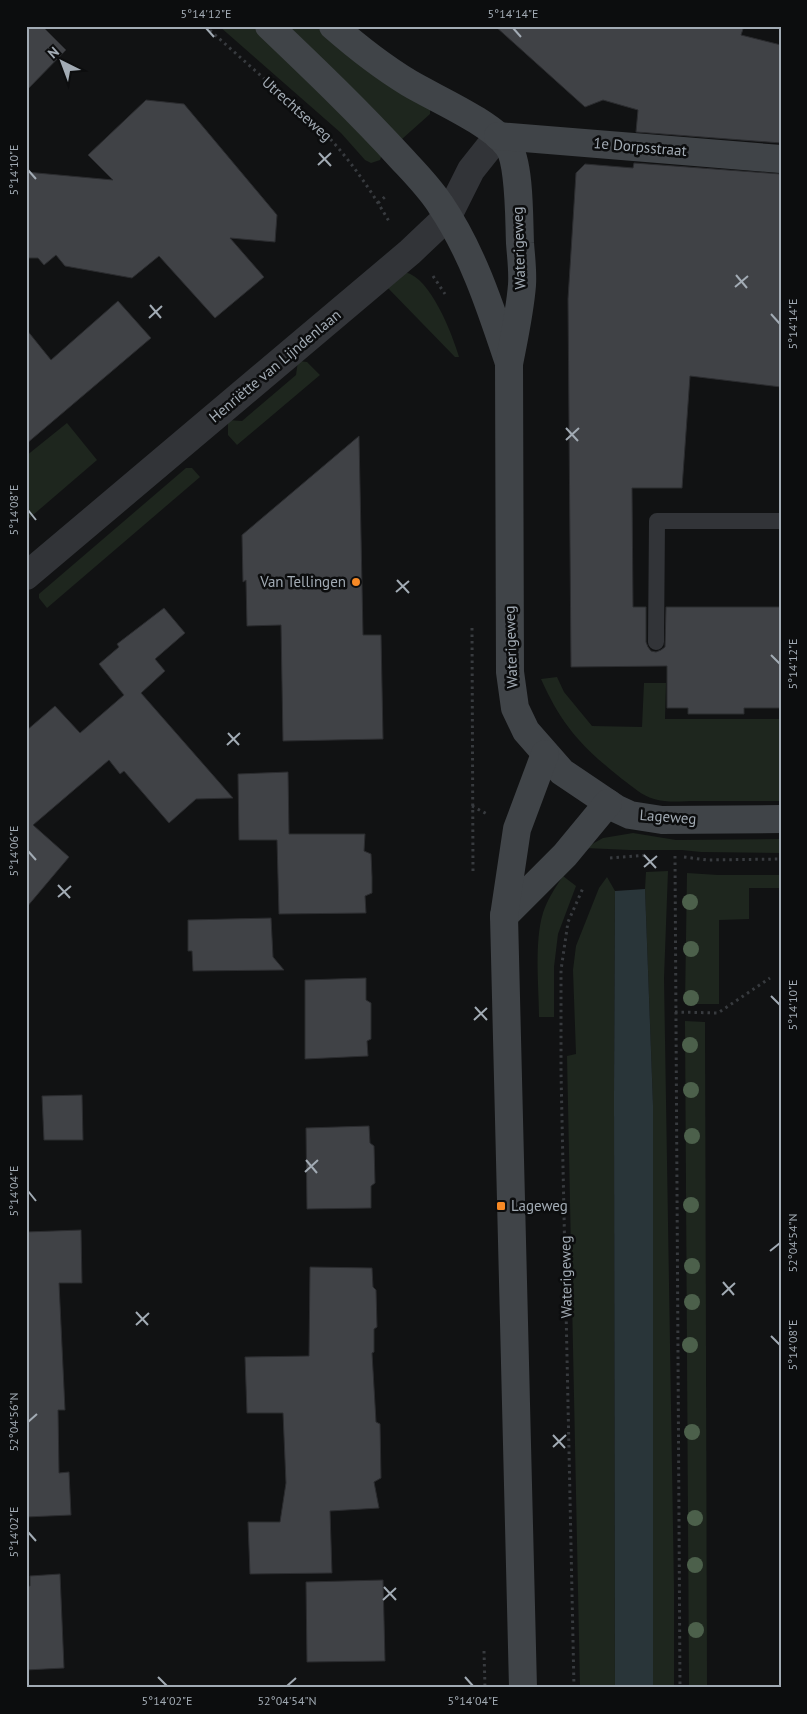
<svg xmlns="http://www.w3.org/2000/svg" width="807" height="1714" viewBox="0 0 807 1714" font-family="'PT Sans',sans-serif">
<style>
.green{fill:#1e261e}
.water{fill:#293539}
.building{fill:#404246;stroke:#2b2c2f}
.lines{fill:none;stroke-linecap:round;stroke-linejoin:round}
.path{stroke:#383b3f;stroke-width:3;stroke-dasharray:2.5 4;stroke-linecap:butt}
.lane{stroke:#323438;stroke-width:16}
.street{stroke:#323438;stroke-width:28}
.secondary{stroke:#404448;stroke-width:28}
.tree{fill:#4c604b}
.ticks{fill:none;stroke:#a2abb4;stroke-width:2}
.poi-dot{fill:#f78925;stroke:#0c0d0e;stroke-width:2}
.labels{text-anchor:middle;stroke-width:5;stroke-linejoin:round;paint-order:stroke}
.street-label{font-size:15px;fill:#a2abb4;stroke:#0c0d0e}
.poi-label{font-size:15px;fill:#a2abb4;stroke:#0c0d0e;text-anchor:end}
.neatline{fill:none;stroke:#a2abb4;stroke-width:2}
.ticks-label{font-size:12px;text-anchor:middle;fill:#a2abb4}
</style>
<rect width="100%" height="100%" fill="#111213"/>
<g class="green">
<path d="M219 26H252L382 154 380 160 371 163 365 160 341 133Z"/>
<path d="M283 26H316L328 38 430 110V114L402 139H400Z"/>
<path d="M405 272C431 278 452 334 459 357H455L386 286Z"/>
<path d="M298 361 307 362 320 375 237 445 228 435V420L242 421 296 375Z"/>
<path d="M67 423 97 460 26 521V456Z"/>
<path d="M186 468H192L200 477 47 608 39 598V594Z"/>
<path d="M557 677 564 692 592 726 642 727 644 683H666L665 719H781V801C753 801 724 801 696 801 683 801 667 803 654 799 642 796 632 786 622 779 582 747 562 726 541 679Z"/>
<path d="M633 833 676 840 781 839V853L701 852 682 850H630L585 848 603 838Z"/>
<path d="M668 871 664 978 674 1589V1688H653V1105L645 889 646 872Z"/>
<path d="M687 873 718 875H781V888H749V919L719 920V1004H685Z"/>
<path d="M563 876 576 886 558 934 554 967V1017H539C539 987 534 942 543 913 547 900 555 888 563 876Z"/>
<path d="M607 877 615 891 614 1097 615 1688H580L567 1056 576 1054 573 970 576 946 599 888Z"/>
<path d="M685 1021 705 1022 707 1688H689Z"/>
</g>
<path class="water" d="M645 889 653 1105V1688H615L614 1097 615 891Z"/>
<g class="building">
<path d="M26 26H42L66 50 26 91Z"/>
<path d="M495 26H744L741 35 781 45V143L636 132 638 110 603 100 585 107Z"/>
<path d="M146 100 184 104 277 215 275 242 230 238 264 277 215 318 159 256 132 278 65 266 56 255 44 265 38 258H26V172L113 180 88 155Z"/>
<path d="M634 163 781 174V387L690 376 682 488H632L633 607H646V642L648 647 651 651 656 652 661 650 665 647 666 607H781V708H744V714H688V708H667V666L571 667 568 299 576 173 585 164 633 168Z"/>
<path d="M118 301 151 338 26 444V329L51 360Z"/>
<path d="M359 436 363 635H381L383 739 283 741 281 625 247 626 246 580 243 582 242 535Z"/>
<path d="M164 608 185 633 155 659 165 671 141 693 233 798 196 799 169 823 124 771 120 774 109 760 33 825 69 857 26 908V731L55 706 80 733 124 695 99 664 119 647 117 644Z"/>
<path d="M288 772 289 834H365L364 851 371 854 372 877V893L365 896 366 913 279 914 277 840H239L238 774Z"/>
<path d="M271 918 273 957 284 970 193 971 192 951H188V920Z"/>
<path d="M366 978V1000L371 1003V1039L367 1041 368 1056 305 1059V980Z"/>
<path d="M82 1095 83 1140H44L42 1096Z"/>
<path d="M369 1126 370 1143 374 1146 375 1183 371 1186V1208L307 1209 306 1128Z"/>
<path d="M81 1230 82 1283H59L65 1410H58L59 1473 69 1472 71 1515 26 1517V1232Z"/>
<path d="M310 1267 372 1268 373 1287 376 1290 377 1327 374 1329V1352L372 1353 376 1422 380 1424 381 1478 374 1482 379 1508 330 1511 332 1573 250 1574 248 1522H280L286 1483 283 1413H247L245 1357 309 1356Z"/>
<path d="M60 1574 64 1668 26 1670V1586H30V1576Z"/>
<path d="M383 1580 385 1661 307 1662 306 1582Z"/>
</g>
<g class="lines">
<g class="path">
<path d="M205 26 323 131C351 161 369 187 390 223"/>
<path d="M378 203 387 195"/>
<path d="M433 276 445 294"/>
<path d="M472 628 473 872"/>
<path d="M472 806 487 814"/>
<path d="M675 856 680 1688"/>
<path d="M684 857 707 860 781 859"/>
<path d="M610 858 648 855"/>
<path d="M675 1012 718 1013 770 978"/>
<path d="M484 1651 485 1688"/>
<path d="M574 1688 561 1072V970L568 922 583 888"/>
</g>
<path class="lane" d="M656 642 657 521H781"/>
<path class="street" d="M26 576 410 252 448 216 471 170 498 136"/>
<g class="secondary">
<path d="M269 26C314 69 359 112 401 158 414 172 429 187 440 204 472 251 490 306 508 360"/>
<path d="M333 26C357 47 381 66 409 83 436 99 490 122 508 146 520 163 519 221 520 243 521 257 523 271 522 285 520 311 514 338 509 364L510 672 515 708 526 731 562 772 617 809 630 815 662 820 781 819"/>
<path d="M498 136 781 159"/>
<path d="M504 916 565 855 608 803"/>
<path d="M523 1688 504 916 517 829 545 754"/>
</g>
</g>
<g class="tree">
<circle cx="690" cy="902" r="8"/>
<circle cx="691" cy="949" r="8"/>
<circle cx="691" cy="998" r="8"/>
<circle cx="690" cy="1045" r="8"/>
<circle cx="691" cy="1090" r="8"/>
<circle cx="692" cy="1136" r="8"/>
<circle cx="691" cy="1205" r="8"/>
<circle cx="692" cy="1266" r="8"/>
<circle cx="692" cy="1302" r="8"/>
<circle cx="690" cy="1345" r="8"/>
<circle cx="692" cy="1432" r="8"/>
<circle cx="695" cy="1518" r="8"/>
<circle cx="695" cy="1565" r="8"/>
<circle cx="696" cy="1630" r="8"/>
</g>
<path class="ticks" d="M206 28 214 37M513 28 521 37M319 153 331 166M318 165 331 153M28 170 36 179M736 275 747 288M735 287 748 276M150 305 161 318M771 314 780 324M149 318 162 306M566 428 578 441M566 440 579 428M28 510 36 520M397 580 409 593M396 592 409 581M771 655 780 664M228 733 239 745M227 745 240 733M28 851 36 860M644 855 656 868M644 867 657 856M58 885 70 898M58 897 71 886M771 996 780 1005M475 1007 487 1020M474 1020 487 1008M306 1160 317 1173M305 1172 318 1160M28 1191 36 1201M770 1251 780 1243M723 1282 734 1295M722 1295 735 1283M136 1312 148 1325M136 1325 149 1313M771 1336 780 1345M28 1422 37 1414M553 1435 565 1448M553 1447 566 1435M28 1532 36 1541M384 1587 396 1600M383 1600 396 1588M158 1677 167 1686M465 1677 473 1686M287 1686 296 1678"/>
<g class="poi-dot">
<circle cx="356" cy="582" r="5"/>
<rect x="496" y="1201" width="10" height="10" rx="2.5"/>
</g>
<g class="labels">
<g class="street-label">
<text transform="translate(297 109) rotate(42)" y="5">Utrechtseweg</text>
<text transform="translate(640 147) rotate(5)" y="5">1e Dorpsstraat</text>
<text transform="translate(519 248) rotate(-92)" y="5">Waterigeweg</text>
<text transform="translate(275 366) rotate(-40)" y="5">Henriëtte van Lijndenlaan</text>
<text transform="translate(511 647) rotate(-92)" y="5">Waterigeweg</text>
<text transform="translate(668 817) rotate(4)" y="5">Lageweg</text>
<text transform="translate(566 1277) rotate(-91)" y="5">Waterigeweg</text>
</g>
<g class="poi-label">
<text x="346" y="587">Van Tellingen</text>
<text x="511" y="1211" text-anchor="start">Lageweg</text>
</g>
</g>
<rect width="807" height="1714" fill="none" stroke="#0c0d0e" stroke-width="55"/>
<g transform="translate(62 62) rotate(318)" stroke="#0c0d0e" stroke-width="4" paint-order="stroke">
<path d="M0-4L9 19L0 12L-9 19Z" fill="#a2abb4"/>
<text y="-8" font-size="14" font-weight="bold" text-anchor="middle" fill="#a2abb4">N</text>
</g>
<rect x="28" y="28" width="752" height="1658" class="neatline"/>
<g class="ticks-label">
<text x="206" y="18">5°14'12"E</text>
<text x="513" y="18">5°14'14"E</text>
<text transform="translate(14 170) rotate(-90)" y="4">5°14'10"E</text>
<text transform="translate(793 324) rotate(-90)" y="4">5°14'14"E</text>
<text transform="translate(14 510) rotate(-90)" y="4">5°14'08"E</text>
<text transform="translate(793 664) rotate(-90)" y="4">5°14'12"E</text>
<text transform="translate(14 851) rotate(-90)" y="4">5°14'06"E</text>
<text transform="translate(793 1005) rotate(-90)" y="4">5°14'10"E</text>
<text transform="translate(14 1191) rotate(-90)" y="4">5°14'04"E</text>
<text transform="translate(793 1243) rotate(-90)" y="4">52°04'54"N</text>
<text transform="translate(793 1345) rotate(-90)" y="4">5°14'08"E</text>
<text transform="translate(14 1422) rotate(-90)" y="4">52°04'56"N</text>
<text transform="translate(14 1532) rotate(-90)" y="4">5°14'02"E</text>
<text x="167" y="1705">5°14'02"E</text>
<text x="287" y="1705">52°04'54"N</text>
<text x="473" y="1705">5°14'04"E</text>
</g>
</svg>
